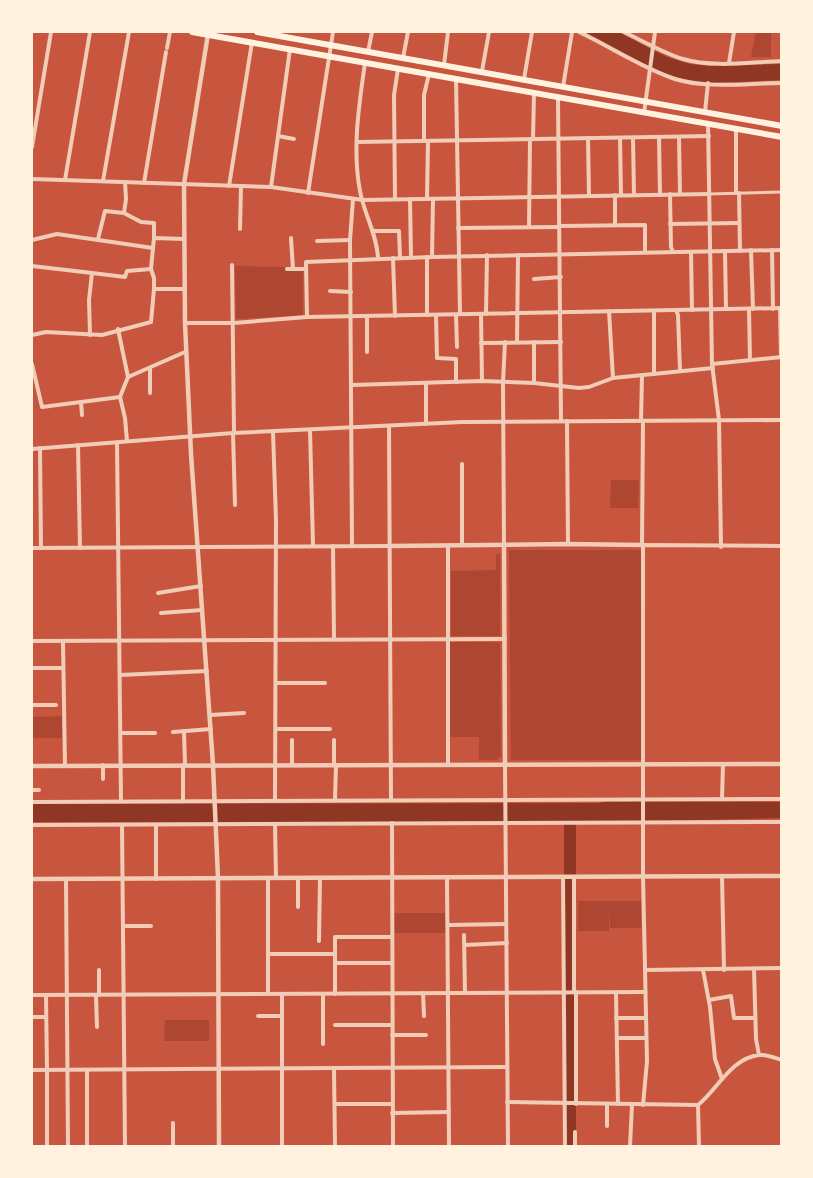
<svg xmlns="http://www.w3.org/2000/svg" width="813" height="1178" viewBox="0 0 813 1178" font-family="Roboto,sans-serif">
<style>
.green{fill:#ae4732}
.water{fill:#8f3625}
.lines{fill:none;stroke-linecap:round;stroke-linejoin:round}
.river{stroke:#8f3625;stroke-width:12}
.pedestrian{stroke:#f1ccb7;stroke-width:3}
.minor{stroke:#f1ccb7;stroke-width:4}
.tertiary{stroke:#f1ccb7;stroke-width:4.5}
.primary{stroke:#fff3e0;stroke-width:6}
</style>
<rect width="100%" height="100%" fill="#c8553d"/>
<g class="green">
<path d="M756 32H771V57H751Z"/>
<path d="M235 266 281 267H286V271H303V315L236 319Z"/>
<path d="M611 480H639L638 508H610Z"/>
<path d="M509 550H641V760H511Z"/>
<path d="M496 554H500V636H451V571L496 570Z"/>
<path d="M449 642H498L500 644 501 756 497 760H479V737H449Z"/>
<path d="M62 716V738H32V717Z"/>
<path d="M578 901H641V928H610L609 903V931H578Z"/>
<rect x="394" y="913" width="52" height="20"/>
<path d="M165 1020H209V1041H164Z"/>
</g>
<g class="water">
<path d="M585 32H618L667 57 690 64 710 66 781 64V80C750 81 710 86 680 78 649 69 615 47 585 32Z"/>
<path d="M606 801 781 802 782 818 614 822H32V804L599 803Z"/>
</g>
<g class="lines">
<path class="river" d="M570 1146V811"/>
<path class="pedestrian" d="M709 194 782 192"/>
<g class="minor">
<path d="M579 32C609 46 644 69 675 79 708 89 747 83 782 83"/>
<path d="M624 32C643 41 663 53 683 59 714 68 750 62 782 61"/>
<path d="M167 48 170 32"/>
<path d="M368 52 372 32"/>
<path d="M403 58 408 32"/>
<path d="M365 63C359 105 352 149 360 191 364 214 377 234 378 258"/>
<path d="M729 63 734 32"/>
<path d="M444 65 448 32"/>
<path d="M482 71 489 32"/>
<path d="M456 79 460 314"/>
<path d="M524 79 532 32"/>
<path d="M563 87 572 32"/>
<path d="M558 98 561 421"/>
<path d="M705 112 708 83"/>
<path d="M644 113 655 32"/>
<path d="M708 123 712 364 719 420 721 547"/>
<path d="M736 129V193"/>
<path d="M278 136 294 139"/>
<path d="M659 137 660 195"/>
<path d="M679 137 680 194"/>
<path d="M588 138 589 196"/>
<path d="M620 138 621 195"/>
<path d="M633 138 634 195"/>
<path d="M533 139 534 93"/>
<path d="M424 141V95L429 74"/>
<path d="M357 142 709 136"/>
<path d="M32 147 51 32"/>
<path d="M32 179 271 187 363 200 709 194"/>
<path d="M65 180 90 32"/>
<path d="M103 181 129 32"/>
<path d="M144 183 166 52"/>
<path d="M229 186 252 42"/>
<path d="M271 187 290 49"/>
<path d="M308 193 333 32"/>
<path d="M739 193 740 251"/>
<path d="M670 194 671 247 673 252"/>
<path d="M615 195V225"/>
<path d="M395 199 394 95 398 69"/>
<path d="M410 199 411 257"/>
<path d="M427 199 428 141"/>
<path d="M124 213 126 199 125 182"/>
<path d="M670 224 739 223"/>
<path d="M559 226 645 225V252"/>
<path d="M529 227 530 139"/>
<path d="M458 228 559 227"/>
<path d="M240 229 241 186"/>
<path d="M373 231H399L400 257"/>
<path d="M291 238 293 269"/>
<path d="M98 239 105 211 124 213 141 222 154 223V238"/>
<path d="M32 240 57 234 153 248 154 238 184 239"/>
<path d="M317 241 350 240"/>
<path d="M751 250 753 309"/>
<path d="M772 250 773 309"/>
<path d="M725 251 726 309"/>
<path d="M691 252 692 310"/>
<path d="M427 257V315"/>
<path d="M432 257 433 199"/>
<path d="M393 258 395 316"/>
<path d="M232 265 234 433"/>
<path d="M32 266 92 273 89 300 90 335"/>
<path d="M287 269H306"/>
<path d="M92 273 125 277 127 271 151 269"/>
<path d="M534 279 561 277"/>
<path d="M154 289H185"/>
<path d="M330 291 351 292"/>
<path d="M780 308 781 357"/>
<path d="M749 309 750 360"/>
<path d="M676 310 678 315 680 371"/>
<path d="M609 311 613 378"/>
<path d="M654 311V374"/>
<path d="M481 314 482 381"/>
<path d="M486 314 487 255"/>
<path d="M436 315 437 358 456 359V382"/>
<path d="M456 315 457 347"/>
<path d="M367 316V352"/>
<path d="M307 317 306 262 432 257 782 250"/>
<path d="M185 323H234L307 317 782 308"/>
<path d="M118 329 128 377"/>
<path d="M32 335 46 332 102 335 151 322 154 289V278L151 269 153 248"/>
<path d="M517 342 518 255"/>
<path d="M481 343 561 342"/>
<path d="M32 364 42 407 120 397 128 377 185 352"/>
<path d="M712 364 782 357"/>
<path d="M150 368V393"/>
<path d="M534 383V342"/>
<path d="M352 385 482 381 534 383 579 388 589 387 613 378 713 368"/>
<path d="M120 397 125 418 127 441"/>
<path d="M81 402 82 415"/>
<path d="M567 421 568 544"/>
<path d="M641 421 642 375"/>
<path d="M426 424V383"/>
<path d="M389 426 391 800"/>
<path d="M310 430 313 546"/>
<path d="M273 432 276 520 275 801"/>
<path d="M233 433 235 505"/>
<path d="M117 443 121 801"/>
<path d="M78 445 80 548"/>
<path d="M40 448 41 548"/>
<path d="M32 449 233 433 462 422 782 420"/>
<path d="M642 544 643 421"/>
<path d="M462 545V464"/>
<path d="M504 545 503 382 505 342"/>
<path d="M333 546 334 639"/>
<path d="M352 546 350 240 353 199"/>
<path d="M448 546V764"/>
<path d="M32 548 390 546"/>
<path d="M158 593 201 586"/>
<path d="M161 613 202 610"/>
<path d="M32 641 505 639"/>
<path d="M63 641 65 766"/>
<path d="M32 668H63"/>
<path d="M120 675 207 671"/>
<path d="M276 683H325"/>
<path d="M32 705H56"/>
<path d="M210 715 244 713"/>
<path d="M276 729H330"/>
<path d="M184 731 185 765"/>
<path d="M173 732 211 729"/>
<path d="M121 733H155"/>
<path d="M292 740V765"/>
<path d="M334 764V740"/>
<path d="M505 764 508 1146"/>
<path d="M183 765V800"/>
<path d="M103 779V765"/>
<path d="M32 790H39"/>
<path d="M722 799 723 764"/>
<path d="M335 800 336 765"/>
<path d="M32 802 782 799"/>
<path d="M392 823 393 1146"/>
<path d="M275 824 276 878"/>
<path d="M32 825 782 822"/>
<path d="M156 825V879"/>
<path d="M122 826 125 1146"/>
<path d="M722 876 724 970"/>
<path d="M447 877 449 1146"/>
<path d="M563 877 565 1146"/>
<path d="M574 877V992"/>
<path d="M268 878V994"/>
<path d="M298 878V907"/>
<path d="M66 879 68 1146"/>
<path d="M449 925 506 924"/>
<path d="M123 926H151"/>
<path d="M464 935 465 993"/>
<path d="M319 941 320 878"/>
<path d="M465 945 507 943"/>
<path d="M268 954H335"/>
<path d="M335 963H392"/>
<path d="M754 969 756 1039 759 1055"/>
<path d="M99 970V995"/>
<path d="M645 970 782 968"/>
<path d="M703 970 710 1007 715 1059 722 1079"/>
<path d="M576 992V1104"/>
<path d="M423 993 424 1016"/>
<path d="M616 993 618 1104"/>
<path d="M335 994V937H391"/>
<path d="M32 995 645 992"/>
<path d="M46 995 47 1070"/>
<path d="M96 995 97 1027"/>
<path d="M709 1000 731 996 734 1018H755"/>
<path d="M258 1016H282"/>
<path d="M32 1017H46"/>
<path d="M616 1018H645"/>
<path d="M335 1025H392"/>
<path d="M392 1035H426"/>
<path d="M617 1038H645"/>
<path d="M323 1044V994"/>
<path d="M334 1069 335 1146"/>
<path d="M32 1070 507 1067"/>
<path d="M507 1102 698 1105C717 1090 731 1058 759 1055 766 1054 775 1058 782 1060"/>
<path d="M335 1104H392"/>
<path d="M643 1105 647 1061 643 876V545L782 546"/>
<path d="M698 1105 699 1146"/>
<path d="M392 1113 449 1112"/>
<path d="M607 1126V1104"/>
<path d="M47 1146V1070"/>
<path d="M87 1146V1070"/>
<path d="M173 1146V1123"/>
<path d="M282 1146V994"/>
<path d="M575 1146V1132"/>
<path d="M630 1146 632 1105"/>
</g>
<g class="tertiary">
<path d="M208 34 184 184 185 323 191 454 213 765 218 878 219 1146"/>
<path d="M504 545 505 764"/>
<path d="M390 546 568 544 643 545"/>
<path d="M32 766 782 764"/>
<path d="M32 879 782 876"/>
</g>
<g class="primary">
<path d="M192 32 782 137"/>
<path d="M257 32 782 126"/>
</g>
</g>
<rect width="813" height="1178" fill="none" stroke="#fff3e0" stroke-width="66"/>
</svg>
